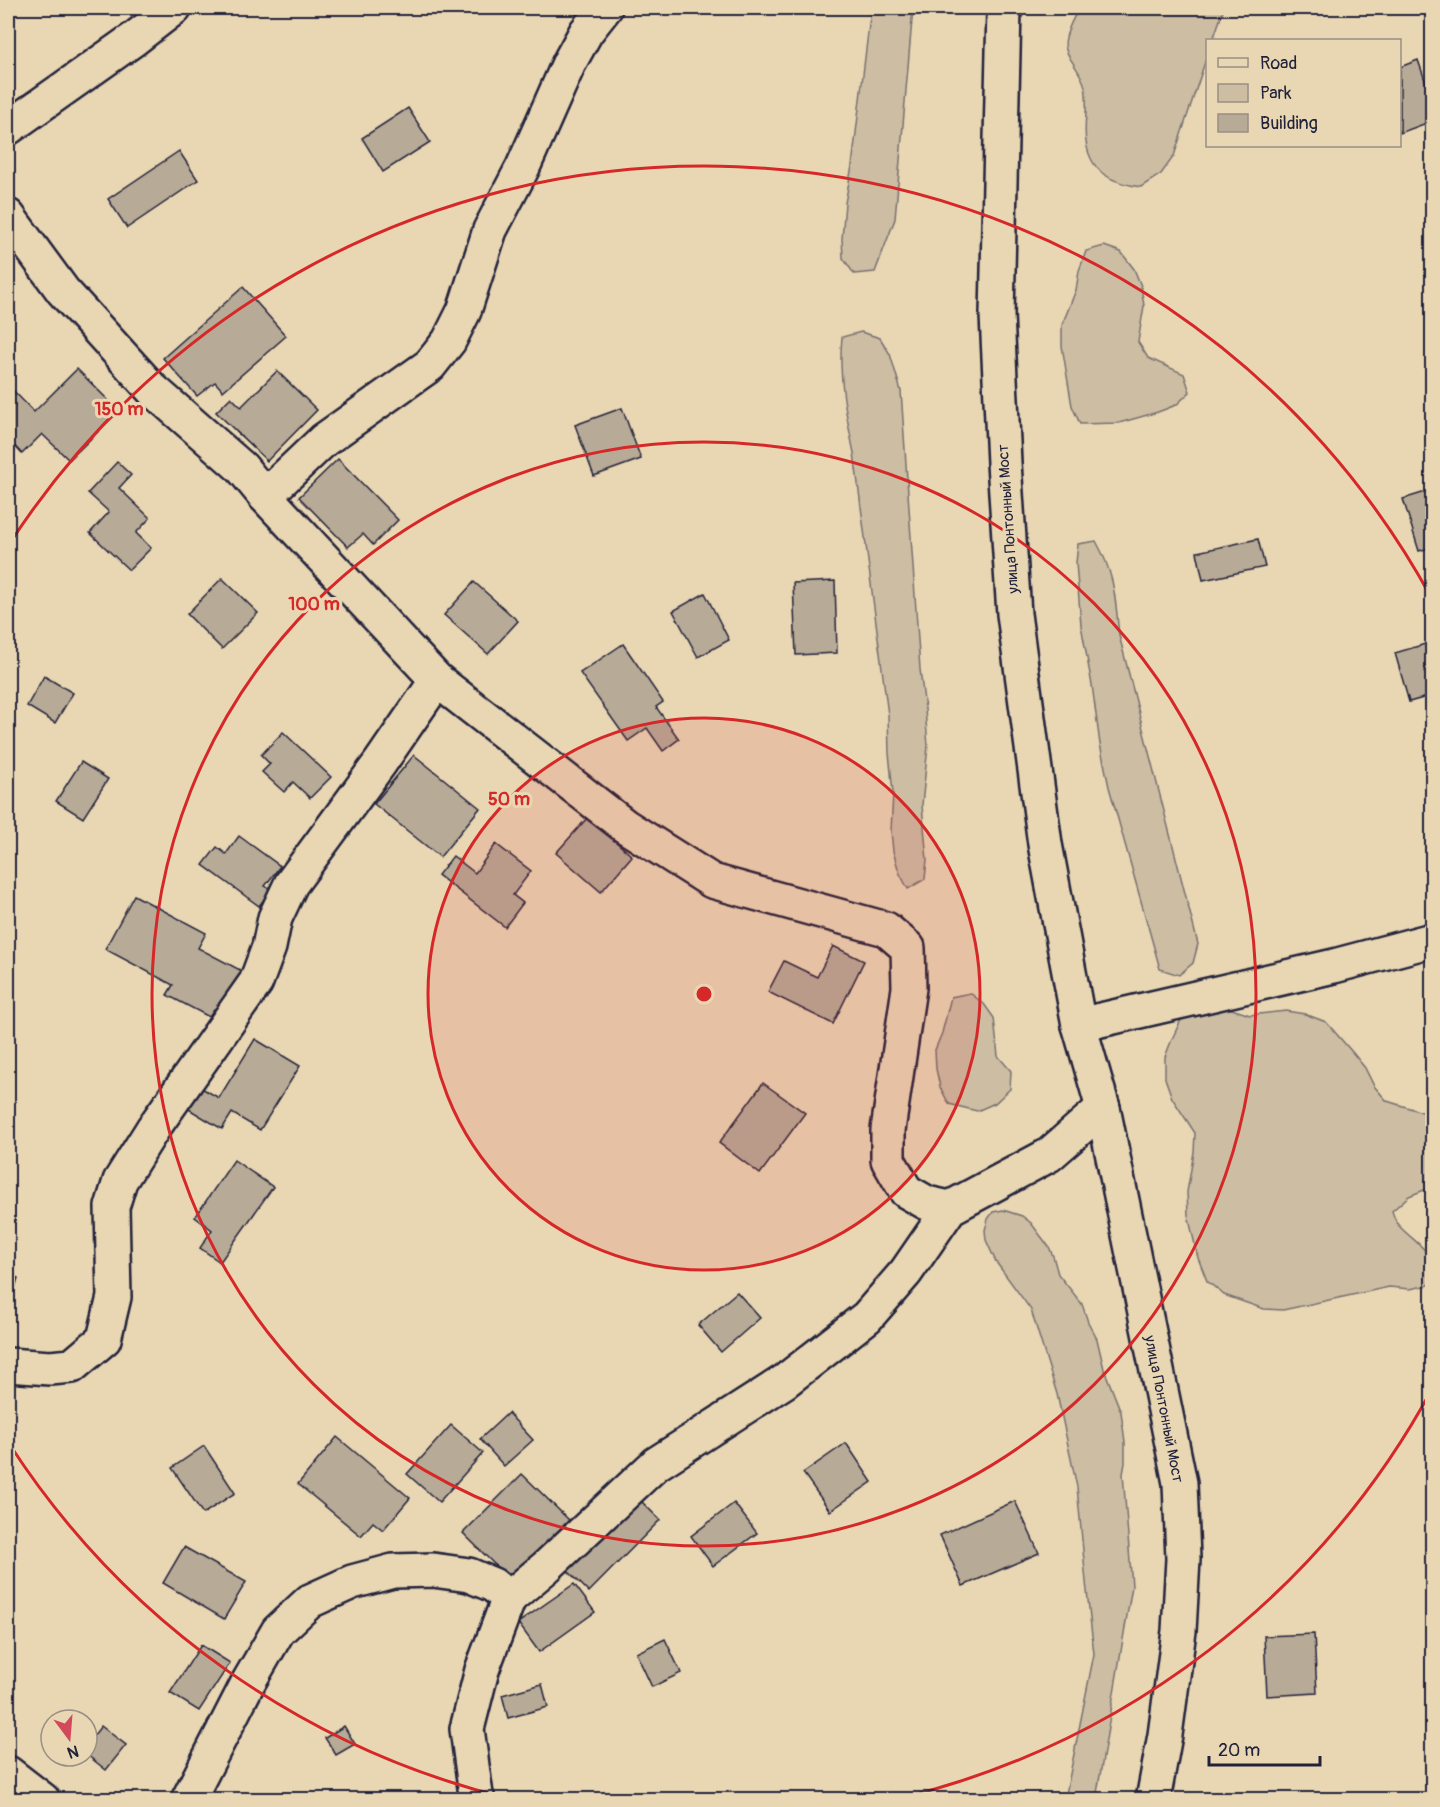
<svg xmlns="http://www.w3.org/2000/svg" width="1440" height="1807" viewBox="0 0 1440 1807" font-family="Pangolin,sans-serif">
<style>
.green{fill:#ccbda3;stroke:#77706f;stroke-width:1.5}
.building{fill:#b7aa96;stroke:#22223b;stroke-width:1.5}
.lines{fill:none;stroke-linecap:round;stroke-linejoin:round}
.minor-casing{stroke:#22223b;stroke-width:38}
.minor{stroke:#e9d7b4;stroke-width:33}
.ring{fill:none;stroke:#d62828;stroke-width:3}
.labels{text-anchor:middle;stroke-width:6;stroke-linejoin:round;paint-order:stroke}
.street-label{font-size:15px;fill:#22223b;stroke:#e9d7b4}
.centre{fill:#d62828;stroke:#e9d7b4;stroke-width:3}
.ring-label{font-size:18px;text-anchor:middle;font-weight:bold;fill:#d62828;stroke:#e9d7b4;stroke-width:6;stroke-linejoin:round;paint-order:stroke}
</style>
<rect width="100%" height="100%" fill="#e9d7b4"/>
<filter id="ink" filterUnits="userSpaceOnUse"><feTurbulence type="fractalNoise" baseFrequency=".0167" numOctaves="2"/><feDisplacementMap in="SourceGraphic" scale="12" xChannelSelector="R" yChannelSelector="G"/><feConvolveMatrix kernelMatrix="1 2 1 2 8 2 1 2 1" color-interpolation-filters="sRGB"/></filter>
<g filter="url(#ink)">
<g class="green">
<path d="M871 8H913L895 219 875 272 854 274 843 258 842 239 845 203 852 166Z"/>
<path d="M1080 8H1224L1213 40H1208L1207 56 1174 156 1161 174 1141 187C1113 183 1091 174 1086 142 1083 124 1089 106 1085 87 1082 73 1071 63 1066 50 1062 39 1073 17 1080 8Z"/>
<path d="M1104 246 1121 252 1134 269 1141 286 1144 306 1138 342 1148 358 1184 374 1190 392 1176 405 1158 412 1119 423 1080 424 1072 406 1062 346V325L1076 290 1079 271 1086 251Z"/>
<path d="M861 332 880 338 890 354 901 391 920 669 925 709 928 746 922 805 927 860 925 879 908 889 899 872 893 851 891 831 893 793 889 753 888 715 854 453C846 415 838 375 842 337Z"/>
<path d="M1096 541C1115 575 1115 596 1119 635L1198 944 1193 963 1179 975 1160 969 1109 787 1100 744 1092 685 1081 625 1076 563 1078 544Z"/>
<path d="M970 993 984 1004 994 1018 998 1056 1011 1071 1010 1089 995 1103 977 1111 949 1104 940 1087 936 1069 935 1050 942 1033 951 997Z"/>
<path d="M1213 1003 1250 1015 1286 1011 1305 1014 1326 1022 1353 1053 1365 1068 1374 1086 1387 1101 1432 1115V1187L1409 1196 1392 1211C1394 1217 1396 1224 1401 1228 1420 1247 1440 1253 1429 1285L1410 1289 1389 1287 1283 1310 1264 1309 1224 1295 1207 1281 1198 1258 1188 1215 1187 1192 1194 1152 1195 1133 1172 1098 1165 1078V1057L1172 1039 1181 1020 1193 1006Z"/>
<path d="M1003 1210 1022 1216 1031 1223 1049 1247 1053 1256 1058 1274 1082 1304 1088 1322 1097 1339 1104 1369 1121 1412 1125 1442V1463L1123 1474 1132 1586 1096 1799H1065L1094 1654 1086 1582 1077 1487 1057 1394 1031 1310 996 1262 986 1240 985 1230 988 1219 993 1212Z"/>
</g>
<g class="building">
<path d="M1418 60 1432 100V121L1400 133V67Z"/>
<path d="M408 108 430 142 383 172 362 138Z"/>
<path d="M179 151 198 180 127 228 108 199Z"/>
<path d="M243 287 286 336 223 391 215 382 197 396 163 358Z"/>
<path d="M77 369 119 411 69 460 42 434 22 454 8 439V385L34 412Z"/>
<path d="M277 371 317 410 267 461 216 412 231 397 241 407Z"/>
<path d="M622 408 641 459 594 476 575 425Z"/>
<path d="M338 459 398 520 373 545 363 534 348 547 299 497Z"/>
<path d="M117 462 131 475 119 488 150 518 136 533 151 548 129 570 90 533 109 512 88 493Z"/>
<path d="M1432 490V547L1419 551 1403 499Z"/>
<path d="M1258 539 1265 567 1203 580 1197 552Z"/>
<path d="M222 578 258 613 222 649 187 614Z"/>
<path d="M835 581 837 653 796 655 793 583Z"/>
<path d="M474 582 518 621 488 654 444 615Z"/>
<path d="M705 593 729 640 698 657 673 611Z"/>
<path d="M1432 642V716L1427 697 1409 702 1395 653Z"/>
<path d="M623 644 663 702 656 707 679 739 663 751 647 728 628 741 580 673Z"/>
<path d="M44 676 73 693 55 723 27 706Z"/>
<path d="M283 732 331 777 310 798 293 782 284 792 262 772 270 764 261 755Z"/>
<path d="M414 755 480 808 440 857 374 804Z"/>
<path d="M81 762 108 779 83 818 56 801Z"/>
<path d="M588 817 632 856 601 892 556 853Z"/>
<path d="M239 836 280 866 265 886 271 890 259 906 203 865 217 847 226 854Z"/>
<path d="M496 844 531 871 513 895 523 903 505 927 438 875 453 856 475 873Z"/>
<path d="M134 895 206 933 198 948 242 971 215 1020 167 995 173 985 105 949Z"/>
<path d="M833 946 864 961 833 1024 768 992 784 961 817 977Z"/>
<path d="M255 1039 300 1066 260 1130 232 1113 222 1129 187 1108 200 1087 219 1098Z"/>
<path d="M763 1083 805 1113 760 1174 719 1143Z"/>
<path d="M234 1160 273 1187 220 1262 200 1248 212 1230 195 1217Z"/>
<path d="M8 1274 18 1278 8 1311Z"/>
<path d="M737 1292 760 1318 721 1352 698 1325Z"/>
<path d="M508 1413 533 1440 504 1466 480 1439Z"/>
<path d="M451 1425 483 1453 439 1502 407 1474Z"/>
<path d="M337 1437 410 1498 383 1530 373 1522 361 1536 298 1484Z"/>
<path d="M846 1443 872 1482 830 1511 803 1473Z"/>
<path d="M204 1446 235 1493 203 1514 172 1468Z"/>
<path d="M522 1474 569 1520 510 1580 463 1533Z"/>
<path d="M636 1496 660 1520 589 1592 565 1568Z"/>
<path d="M1015 1501 1039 1553 963 1586 940 1535Z"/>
<path d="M734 1503 757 1533 713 1566 691 1536Z"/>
<path d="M184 1547 246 1582 224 1619 163 1583Z"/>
<path d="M574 1584 595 1612 539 1652 518 1623Z"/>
<path d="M1314 1634 1317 1693 1267 1696 1264 1636Z"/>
<path d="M665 1639 681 1673 652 1687 636 1653Z"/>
<path d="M201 1645 230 1663 199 1711 170 1693Z"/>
<path d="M542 1684 548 1707 508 1718 502 1695Z"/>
<path d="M101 1726 126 1745 106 1770 87 1755V1744Z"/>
<path d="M344 1726 355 1744 336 1755 325 1738Z"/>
</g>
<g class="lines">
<g class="minor-casing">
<g id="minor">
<path d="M1004 8 997 315 1004 463 1014 614 1045 844 1079 1025 1103 1108 1180 1483 1183 1559 1179 1631 1165 1735 1153 1800"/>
<path d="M8 128 134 39 174 8"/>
<path d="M8 216 63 291 152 389 242 468 265 496 437 680 625 826 712 881 886 929 908 948 909 988 888 1130V1160L906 1191 927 1203 950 1208"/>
<path d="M265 496 324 440 430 365 449 341 464 311 490 230 523 167 569 63 586 32 605 8"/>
<path d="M1079 1025 1334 966 1432 940"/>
<path d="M8 1365 50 1368 72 1366 104 1339 114 1297 112 1207 120 1181 152 1130 256 982 269 947 275 918 291 884 380 763 437 680"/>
<path d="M8 1773 43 1800"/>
<path d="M188 1800 249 1681 278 1631 310 1601 352 1582 393 1571 433 1570 469 1575 493 1585 509 1598 546 1567 656 1464 785 1381 867 1317 906 1272 950 1208 1049 1155 1103 1108"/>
<path d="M478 1800 476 1795 467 1729 482 1670 509 1598"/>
</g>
</g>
<use href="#minor" class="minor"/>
</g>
</g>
<circle cx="704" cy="994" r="276" fill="#d62828" fill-opacity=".12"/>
<g class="ring">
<circle cx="704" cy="994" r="276"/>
<circle cx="704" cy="994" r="552"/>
<path d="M1432 1389A828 828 0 0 1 897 1799M511 1799A828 828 0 0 1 10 1445M10 543A828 828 0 0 1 1432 599"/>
</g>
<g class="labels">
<g class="street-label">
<text transform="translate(1008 519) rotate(-94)" y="5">улица Понтонный Мост</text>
<text transform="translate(1164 1409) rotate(79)" y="5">улица Понтонный Мост</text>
</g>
</g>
<circle cx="704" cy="994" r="9" class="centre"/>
<g class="ring-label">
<text x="119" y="415">150 m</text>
<text x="314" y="610">100 m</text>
<text x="509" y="805">50 m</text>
</g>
<rect width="1440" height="1807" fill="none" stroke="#e9d7b4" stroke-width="30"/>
<rect x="15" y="15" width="1410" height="1777" fill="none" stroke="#22223b" stroke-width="2" filter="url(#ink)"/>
<rect x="1206" y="39" width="195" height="108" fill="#e9d7b4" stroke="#998f84" stroke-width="1.5"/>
<rect x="1218" y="58" width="30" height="9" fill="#e9d7b4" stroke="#998f84" stroke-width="1.5"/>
<text x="1260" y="69" font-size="18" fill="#22223b">Road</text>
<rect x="1218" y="84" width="30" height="18" fill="#ccbda3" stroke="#998f84" stroke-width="1.5"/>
<text x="1260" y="99" font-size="18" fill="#22223b">Park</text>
<rect x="1218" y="114" width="30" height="18" fill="#b7aa96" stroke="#998f84" stroke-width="1.5"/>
<text x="1260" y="129" font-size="18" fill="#22223b">Building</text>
<g transform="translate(69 1738) rotate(164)"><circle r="28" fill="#e9d7b4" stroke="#998f84" stroke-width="1.5"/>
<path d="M0-4.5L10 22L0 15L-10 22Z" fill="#d1495b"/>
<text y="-9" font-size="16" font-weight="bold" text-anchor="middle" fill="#22223b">N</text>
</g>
<path d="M1209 1756v9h111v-9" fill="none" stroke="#22223b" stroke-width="3"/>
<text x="1218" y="1756" font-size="18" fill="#22223b" stroke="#e9d7b4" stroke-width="4.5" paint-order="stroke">20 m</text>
</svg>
